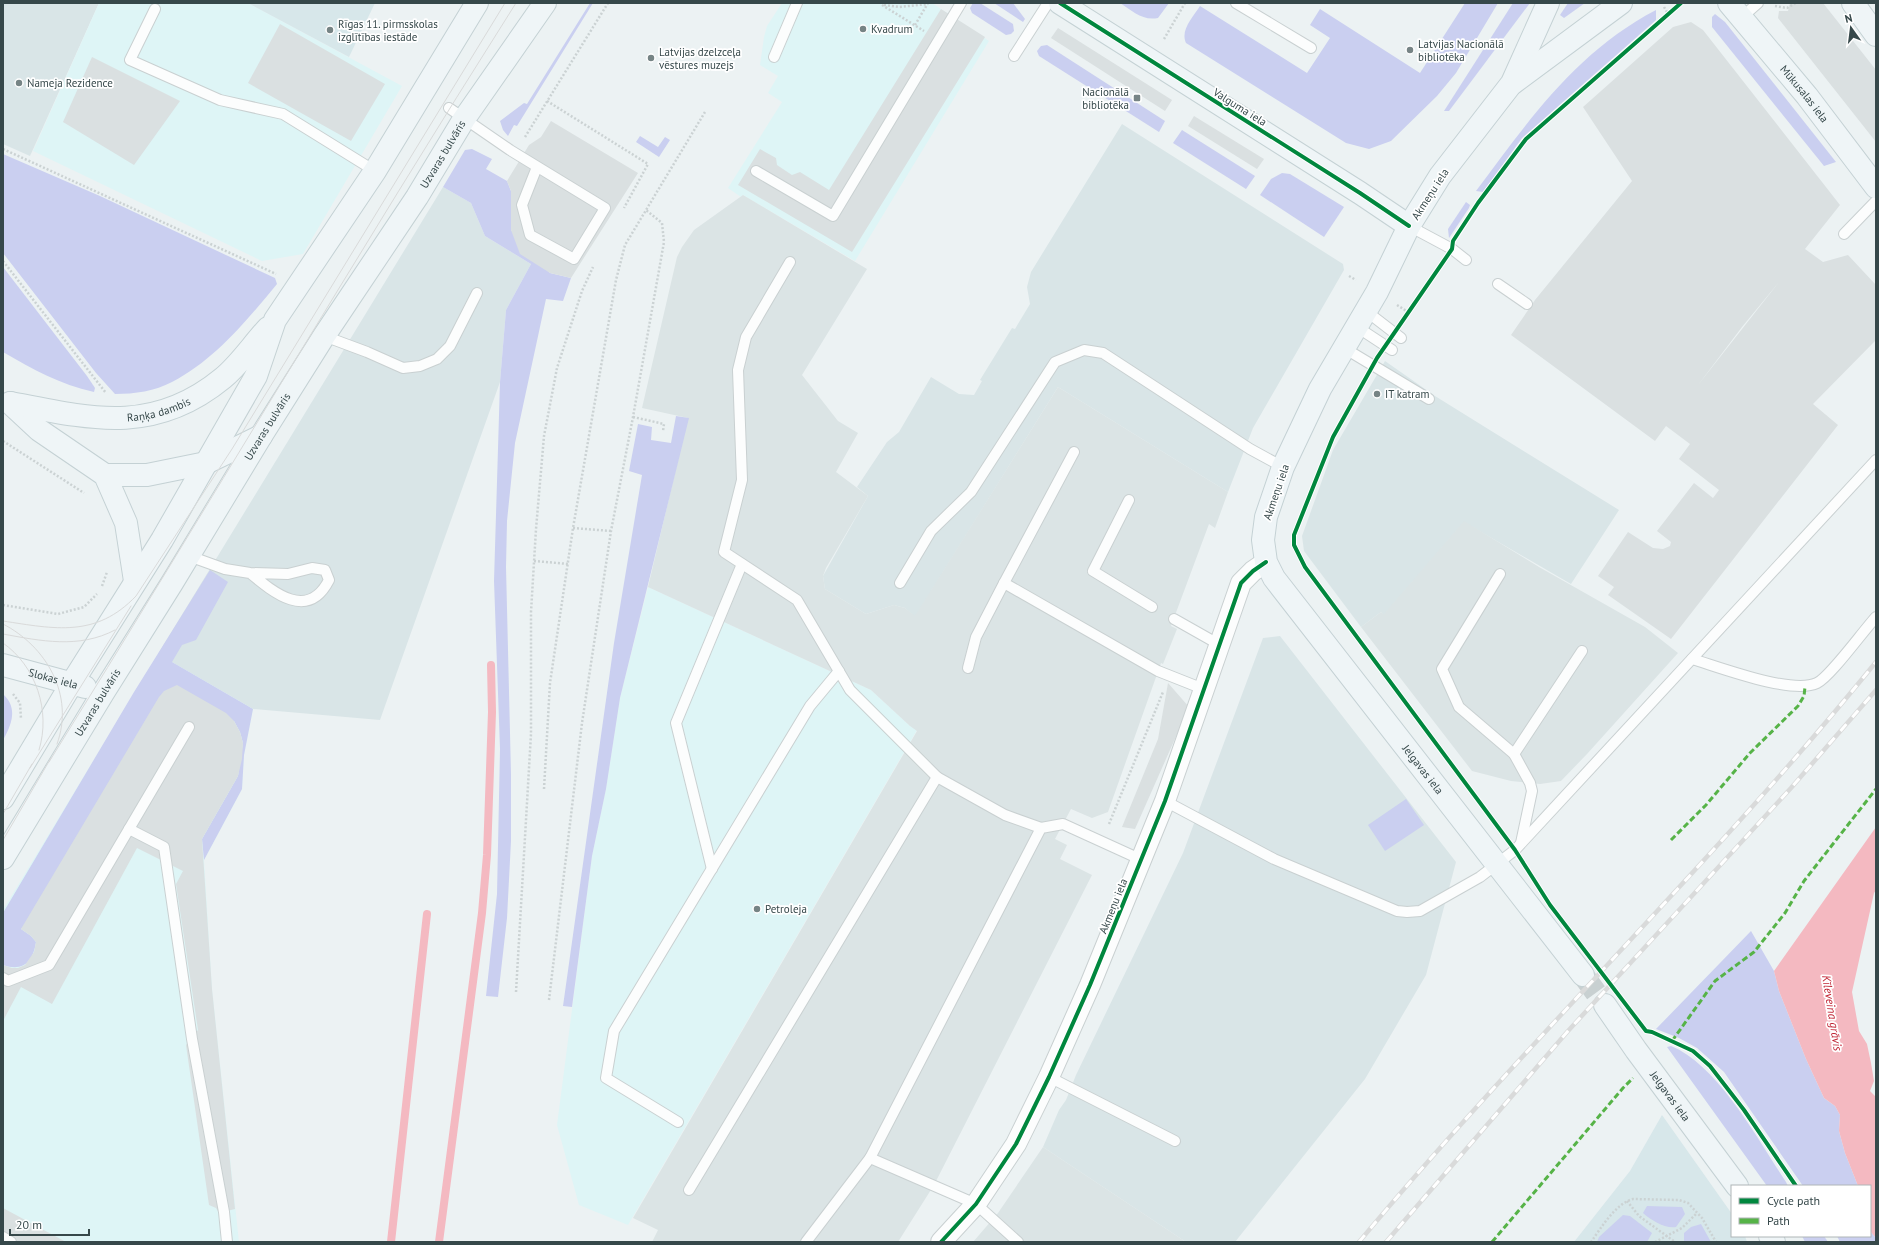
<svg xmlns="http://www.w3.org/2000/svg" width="1879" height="1245" viewBox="0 0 1879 1245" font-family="'PT Sans',sans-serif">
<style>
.residential{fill:#d9e5e7}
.commercial{fill:#def5f6}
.industrial{fill:#dbe4e5}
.education{fill:#d7e7ea}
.green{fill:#cacff0}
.parking{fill:#dae0e1;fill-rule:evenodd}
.water{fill:#f4b9c1}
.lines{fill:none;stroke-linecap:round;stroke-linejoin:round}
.stream{stroke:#f4b9c1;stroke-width:8}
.secondary-tunnel{stroke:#c8d0d1;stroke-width:22;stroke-dasharray:22 11;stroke-linecap:butt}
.lane-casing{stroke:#c9d0d1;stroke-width:12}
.street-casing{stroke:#c9d0d1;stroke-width:22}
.secondary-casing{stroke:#c4d1d4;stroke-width:24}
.path{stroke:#cbd2d3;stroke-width:2.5;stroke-dasharray:2 2;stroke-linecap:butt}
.lane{stroke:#fcfdfd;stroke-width:10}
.street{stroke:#fcfdfd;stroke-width:20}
.secondary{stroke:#eff5f7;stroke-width:22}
.tram{stroke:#d9dada;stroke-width:1}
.rail-casing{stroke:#d9dada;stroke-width:4.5}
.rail{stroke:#fff;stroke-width:3;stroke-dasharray:9;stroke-linecap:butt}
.quiet{stroke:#56b347;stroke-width:3;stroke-dasharray:6 3;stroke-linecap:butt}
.cycleway-casing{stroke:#fff;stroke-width:6}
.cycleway{stroke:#00873e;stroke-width:4}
.poi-dot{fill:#768485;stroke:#fff;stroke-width:1.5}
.labels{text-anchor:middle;stroke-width:3.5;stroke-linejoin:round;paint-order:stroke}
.poi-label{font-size:11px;fill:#36484a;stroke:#fff;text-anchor:start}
.street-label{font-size:11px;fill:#36484a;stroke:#fff}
.water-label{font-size:12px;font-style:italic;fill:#c02535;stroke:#fff}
</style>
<rect width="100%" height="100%" fill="#ecf2f3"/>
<g class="residential">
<path d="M3 3H99L30 156 3 144Z"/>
<path d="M1122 124 1343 264 1344 270 1253 428 1228 492 1058 387 915 617 905 608 894 605 866 614 825 589 823 576 868 496 857 487 887 442 899 432 931 377 959 394 974 395 982 381 980 380 1012 328 1015 329 1030 304 1027 287 1031 272Z"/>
<path d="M443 187 471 203 485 236 531 264 506 310 500 382 380 720 253 709 158 654Z"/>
<path d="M1385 361 1435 396 1619 510 1571 584 1464 522 1384 615 1381 612 1361 627 1304 551 1302 536 1333 450Z"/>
<path d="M1280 636 1456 862 1426 975 1365 1079 1235 1242H1186L1043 1147 1059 1110 1066 1100 1076 1075 1183 853 1263 638Z"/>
</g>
<g class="commercial">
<path d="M99 3H248L402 86 303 254 262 261 33 151Z"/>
<path d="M782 3H932L989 41 855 261 743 195 741 197 728 188 782 102 768 93 778 76 760 65 764 37 767 26Z"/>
<path d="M648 587 871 690 910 726 917 730 628 1225 579 1205 557 1125 592 856 606 789 620 698Z"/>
<path d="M158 654 253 709 244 755 242 789 204 860 212 989 239 1242H3V910Z"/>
</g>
<g class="industrial">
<path d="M743 195 867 269 802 375 838 421 858 433 836 472 868 496 826 568 823 576 825 589 866 614 894 605 905 608 915 616 1058 387 1228 492 1215 528 1209 524 1171 626 1177 629 1163 664 1161 663 1108 812 1092 818 1071 809 1055 839 1067 845 1060 859 1092 875 934 1185 898 1242H652L658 1230 633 1218 917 731 910 726 871 690 648 587 688 418 642 408 677 257 682 247 694 230Z"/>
<path d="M1464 521 1539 567 1645 627 1678 653 1587 754 1561 781 1540 784 1511 781 1472 771 1361 627 1381 612 1384 614Z"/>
<path d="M1043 1147 1186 1242H973L998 1213Z"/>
</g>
<g class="education">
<path d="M248 3H375L349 57Z"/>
<path d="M1662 1115 1732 1214V1236H1745L1747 1242H1574L1630 1171Z"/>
</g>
<g class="green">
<path d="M590 3H593L517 126 514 125 508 136 503 130 500 121 524 103 527 104Z"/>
<path d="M973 3H980L1013 24 1014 31 1011 34 1006 35 972 13 970 8Z"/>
<path d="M994 3H1013L1025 19 1023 22Z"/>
<path d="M1120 3H1169L1158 18C1142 21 1133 11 1120 3Z"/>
<path d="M1465 3H1498L1456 73 1437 96 1391 141 1369 149 1346 143 1186 43C1180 30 1193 17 1200 6L1307 73 1330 38 1310 25 1320 9 1420 73Z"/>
<path d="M1513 3H1530L1449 111H1444Z"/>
<path d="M1568 3H1585L1564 18 1560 15Z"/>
<path d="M1656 10V20L1522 138 1483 192 1476 191C1529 120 1576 52 1656 10Z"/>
<path d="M1715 14 1725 22 1836 162 1824 166 1712 27V17Z"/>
<path d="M1047 45 1165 121 1159 132 1039 56 1037 51 1041 46Z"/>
<path d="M1182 130 1255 176 1246 189 1173 143Z"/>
<path d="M640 136 658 147 665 137 670 140 659 157 636 142Z"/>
<path d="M472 149 492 159 486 169 507 181 511 191V230L550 273 571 278 563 301 546 299 515 443 507 521 506 567 511 774V841L507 918 498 997 486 996 497 894 500 749 494 581 500 382 506 310 531 264 485 236 471 203 443 187 465 150Z"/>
<path d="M3 154 100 196 275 278 277 284C247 320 215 360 172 382 155 391 135 394 115 394L96 373 3 253Z"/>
<path d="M1282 173 1290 174 1344 207 1324 237 1260 195 1271 179Z"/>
<path d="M1466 202 1470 205 1469 208 1449 238 1448 229Z"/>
<path d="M3 267 87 376 95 388 94 392C59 384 34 370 3 352Z"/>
<path d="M676 416 689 418 620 698 606 789 592 856 572 1007 563 1006 614 643 642 475 629 471 638 424 652 427 651 440 671 443Z"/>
<path d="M210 570 228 582 196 640 182 645 172 662 253 709 244 755 242 789 204 860 202 839 238 776 243 743 240 732 234 721 21 929 31 936 36 942C33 962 23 972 3 965V913L134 692Z"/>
<path d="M3 694C18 708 12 724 3 740Z"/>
<path d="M1406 799 1424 825 1385 851 1368 825Z"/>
<path d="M1751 931 1774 971 1779 991 1806 1059 1824 1098 1835 1106 1840 1115 1839 1131 1845 1153 1858 1186H1803L1724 1072 1697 1048 1679 1038 1656 1029Z"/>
<path d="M1671 1046C1718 1065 1758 1140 1786 1182L1788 1186H1767L1667 1047Z"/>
<path d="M1647 1206 1682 1207 1685 1214 1676 1227C1665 1229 1651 1220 1643 1213Z"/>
<path d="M1623 1215 1630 1216 1652 1233 1647 1242H1597L1599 1237Z"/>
<path d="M1701 1224 1711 1242H1684V1233L1691 1227Z"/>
<path d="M1870 1231 1876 1238V1242H1840L1837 1236H1870Z"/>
<path d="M1802 1236H1824L1828 1242H1805Z"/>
</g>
<g class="parking">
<path d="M1790 3H1823L1876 70V142L1778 18 1779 11H1788Z"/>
<path d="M941 9 985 37 852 252 738 185 760 149 776 158 777 165 792 175 800 172 829 190Z"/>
<path d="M1691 22 1703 30 1840 205 1805 249 1823 262 1848 255 1876 285V340L1813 404 1838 425 1671 639 1608 595 1614 587 1598 576 1628 532 1653 548 1663 549 1670 546 1671 542 1657 531 1694 483 1713 498 1719 490 1679 459 1690 444 1666 426 1655 441 1511 335 1535 300 1632 181 1583 107 1673 27ZM1779 282 1698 385 1742 327Z"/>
<path d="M280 24 385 84 351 141 248 83Z"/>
<path d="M1058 28 1172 100 1165 111 1051 38Z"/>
<path d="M92 57 180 101 134 165 63 122Z"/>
<path d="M1194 116 1264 159 1257 169 1188 126Z"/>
<path d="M551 121 638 173 571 278 550 273 520 254 511 230V191L507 181 529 145 541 137Z"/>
<path d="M1168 683 1189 707 1135 829 1122 827 1158 739Z"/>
<path d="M177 685 226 713 234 721 240 732 243 743 242 759 238 776 202 839 212 989 235 1209 219 1213 216 1208 209 1205 186 1045 198 1030 176 884 183 871 137 848 52 1004 21 987 3 1021V965L12 968H18L25 965 34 952 36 942 31 936 21 929 159 697 164 691Z"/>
<path d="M3 1208 66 1242H3Z"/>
</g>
<path class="water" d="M1876 827V890L1874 893 1852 992 1859 1031 1867 1044 1871 1063 1874 1081 1870 1091 1876 1097V1238L1870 1231V1186H1858L1845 1153 1839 1131 1840 1115 1835 1106 1824 1098 1806 1059 1779 991 1774 971Z"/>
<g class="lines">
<g class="stream">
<path d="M391 1242 427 914"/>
<path d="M439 1242 482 913 487 855 492 712 491 665"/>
</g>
<path class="secondary-tunnel" d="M1583 975 1605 1005"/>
<g class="lane-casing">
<g id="lane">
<path d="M1236 3 1311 48"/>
<path d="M155 9 130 60 220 100 283 114 375 171"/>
<path d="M1741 18 1758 3"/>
<path d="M1014 56 1048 3"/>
<path d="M774 57 797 3"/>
<path d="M449 108 510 150 605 208 574 259 530 235 522 205 537 167"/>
<path d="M756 171 833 216 961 3"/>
<path d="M1409 226 1452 249 1466 260"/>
<path d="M1844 234 1876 201"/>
<path d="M790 262 746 337 738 370 742 480 724 552 797 600 850 690 937 777 1005 815 1041 828"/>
<path d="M1498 284 1527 304"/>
<path d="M1366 311 1401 338"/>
<path d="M1357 327 1392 350"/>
<path d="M324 336 367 352 403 368 420 366 437 359 450 346 477 293"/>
<path d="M1344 348 1429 399"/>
<path d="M1074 452 1004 583 1158 671 1206 690"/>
<path d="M1129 500 1093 571 1152 607"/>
<path d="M189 556 225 569 250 573 288 574 312 568 325 570 329 580C308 621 274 593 250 573"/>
<path d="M1500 574 1442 669 1459 707 1514 754 1530 783 1532 791 1521 843"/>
<path d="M900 583 931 531 971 492 1055 362 1084 350 1103 353 1250 449 1283 467"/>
<path d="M1174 619 1220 645"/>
<path d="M1692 659C1719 667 1792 695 1817 683 1830 677 1863 631 1876 617"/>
<path d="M968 668 976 637 1004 583"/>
<path d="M1514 754 1582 651"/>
<path d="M1165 801 1274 859 1397 911 1407 912 1420 911 1480 877 1515 850 1876 460"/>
<path d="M129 829 164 847 192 1039 224 1212 227 1242"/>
<path d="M712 869 676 723 742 564"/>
<path d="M3 978 8 981 49 965 189 727"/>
<path d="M1049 1077 1175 1141"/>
<path d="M678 1122 606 1078 614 1031 810 706 839 671"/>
<path d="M689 1190 937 777"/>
<path d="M3 1237 11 1242"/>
<path d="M806 1242 870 1158"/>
<path d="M1018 1242 976 1204 870 1158 1041 828 1063 824 1142 860"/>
</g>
</g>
<g class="street-casing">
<path id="street" d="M941 1242 976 1204 1016 1144 1049 1077 1090 985 1165 801 1241 583 1253 571 1266 562"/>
</g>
<g class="secondary-casing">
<g id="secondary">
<path d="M1060 3 1360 193 1409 226"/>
<path id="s1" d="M1548 3 1512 83 1440 176 1409 226 1377 292 1320 389 1283 467 1266 517 1263 540 1266 562 1274 578 1583 975"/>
<path id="s2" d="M1729 3 1807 96 1876 187"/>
<path d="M1853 3 1876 35"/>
<path d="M1513 83 1621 3"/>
<path d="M10 403 39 430 105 475 126 523 135 581"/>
<path id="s3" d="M11 403C91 419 154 435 223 378 240 364 253 344 268 328"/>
<path d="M105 475H147L206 463 261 436"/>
<path id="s4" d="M3 665 85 687"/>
<path d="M3 798 72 683 162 540 256 376 275 320 375 171 477 3"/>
<path id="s5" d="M3 858 103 693 172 583 261 436 324 336 417 197 464 119 545 3"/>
<path id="s6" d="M1605 1005 1636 1050 1737 1186"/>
<path d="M1770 1236 1774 1242"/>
</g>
</g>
<g class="path">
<path d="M882 5 924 31"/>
<path d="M884 5 899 7 928 4"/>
<path d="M1775 6 1787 8 1796 3"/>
<path d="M1664 7 1668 14"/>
<path d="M915 25 928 3"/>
<path d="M1164 39 1185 3"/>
<path d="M547 101 648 164 624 208"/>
<path d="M525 137 608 3"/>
<path d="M3 149 276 274"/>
<path d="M3 261 106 393"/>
<path d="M1349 276 1356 280"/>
<path d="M1397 305 1408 312"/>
<path d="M633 417 664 424 663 431"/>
<path d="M3 441 84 493"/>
<path d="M573 528 611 531"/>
<path d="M534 561 569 564"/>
<path d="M102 586 107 572"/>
<path d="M3 605 58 614 84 607 97 594"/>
<path d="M13 694 20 703 21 719"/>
<path d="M544 789 550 683 573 528 616 280 625 245 705 112"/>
<path d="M1109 824 1163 692"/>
<path d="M516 992 531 734V612L536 529 544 436 557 368 582 291 593 267"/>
<path d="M549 1000 582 723 611 531 633 417 664 242 662 223 646 210"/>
<path d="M1627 1201 1639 1216 1675 1242"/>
<path d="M1591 1242C1601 1228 1615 1204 1633 1199L1679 1200 1688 1203 1702 1218 1716 1242"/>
<path d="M1655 1242 1682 1228 1696 1214"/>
</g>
<use href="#lane" class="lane"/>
<use href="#street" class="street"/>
<use href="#secondary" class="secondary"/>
<g class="tram">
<path d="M3 621C55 629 96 638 136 596L232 449 505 3"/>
<path d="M3 624C46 646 75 695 57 744"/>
<path d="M3 634C41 641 79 649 115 630"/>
<path d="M3 643C36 666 51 711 39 750"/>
<path d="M49 762C206 510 357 254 516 3"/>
<path d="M30 768 131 606"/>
<path d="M3 814 32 764"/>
<path d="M3 840 51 758"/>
</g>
<g class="rail-casing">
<g id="rail">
<path d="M1359 1242C1525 1043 1713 863 1876 662"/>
<path d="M1386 1242 1568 1031 1791 788 1876 690"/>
</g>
</g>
<use href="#rail" class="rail"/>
<g class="quiet">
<path d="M1671 840 1706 805 1750 753 1798 706 1804 696 1805 687"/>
<path d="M1672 1041 1715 981 1754 952 1785 913 1804 881 1876 789"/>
<path d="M1492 1242 1623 1088 1633 1078"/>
</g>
<g class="cycleway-casing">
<g id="cycleway">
<path d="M1060 3 1360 193 1409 226"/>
<path d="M1681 3 1526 139 1478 203 1453 241 1452 249 1377 358 1333 437 1294 535V545L1305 567 1515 850 1550 905 1646 1031 1652 1032 1693 1051 1710 1066 1744 1110 1796 1186"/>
<path d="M941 1242 976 1204 1016 1144 1049 1077 1090 985 1165 801 1241 583 1253 571 1266 562"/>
</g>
</g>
<use href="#cycleway" class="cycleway"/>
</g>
<g class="poi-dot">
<circle cx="863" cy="29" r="4"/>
<circle cx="330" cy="30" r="4"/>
<circle cx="1410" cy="50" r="4"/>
<circle cx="651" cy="58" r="4"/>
<circle cx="19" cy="83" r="4"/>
<rect x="1133" y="94" width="8" height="8" rx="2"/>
<circle cx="1377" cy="394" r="4"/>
<circle cx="757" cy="909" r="4"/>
</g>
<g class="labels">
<g class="poi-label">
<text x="338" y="28">Rīgas 11. pirmsskolas<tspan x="338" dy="13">izglītības iestāde</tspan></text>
<text x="871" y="33">Kvadrum</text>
<text x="1418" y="48">Latvijas Nacionālā<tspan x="1418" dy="13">bibliotēka</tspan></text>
<text x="659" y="56">Latvijas dzelzceļa<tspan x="659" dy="13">vēstures muzejs</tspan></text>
<text x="27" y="87">Nameja Rezidence</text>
<text x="1129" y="96" text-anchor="end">Nacionālā<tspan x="1129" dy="13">bibliotēka</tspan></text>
<text x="1385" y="398">IT katram</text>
<text x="765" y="913">Petroleja</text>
</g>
<g class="street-label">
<text dy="4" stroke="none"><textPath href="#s2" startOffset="118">Mūkusalas iela</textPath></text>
<text transform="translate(1240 107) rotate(32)" y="4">Valguma iela</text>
<text dy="4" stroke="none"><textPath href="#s5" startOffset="830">Uzvaras bulvāris</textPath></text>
<text transform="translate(1430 194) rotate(-57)" y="4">Akmeņu iela</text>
<text dy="4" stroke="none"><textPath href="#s3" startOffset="150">Raņķa dambis</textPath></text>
<text dy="4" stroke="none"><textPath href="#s5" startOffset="506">Uzvaras bulvāris</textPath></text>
<text transform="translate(1276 492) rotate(-71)" y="4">Akmeņu iela</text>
<text dy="4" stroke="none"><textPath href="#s4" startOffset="52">Slokas iela</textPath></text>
<text dy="4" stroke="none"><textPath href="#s5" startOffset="182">Uzvaras bulvāris</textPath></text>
<text dy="4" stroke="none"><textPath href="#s1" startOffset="895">Jelgavas iela</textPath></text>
<text transform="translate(1113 906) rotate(-68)" y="4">Akmeņu iela</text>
<text dy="4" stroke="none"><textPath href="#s6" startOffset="112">Jelgavas iela</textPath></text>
</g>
<g class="water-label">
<text transform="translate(1832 1013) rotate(81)" y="4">Kīleveina grāvis</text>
</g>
</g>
<rect width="1879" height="1245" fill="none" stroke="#36484a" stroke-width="8"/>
<rect x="1731" y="1185" width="140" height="52" fill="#ffffff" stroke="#afb6b7"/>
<rect x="1739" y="1198" width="20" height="6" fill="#00873e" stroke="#afb6b7"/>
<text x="1767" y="1205" font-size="12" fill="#36484a">Cycle path</text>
<rect x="1739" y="1218" width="20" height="6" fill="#56b347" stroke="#afb6b7"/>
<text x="1767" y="1225" font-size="12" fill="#36484a">Path</text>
<g transform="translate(1851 28) rotate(346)" stroke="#ffffff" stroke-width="3" paint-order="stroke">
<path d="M0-3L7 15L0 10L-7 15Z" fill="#36484a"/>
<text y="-6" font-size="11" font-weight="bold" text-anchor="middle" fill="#36484a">N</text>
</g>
<path d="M10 1229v6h79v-6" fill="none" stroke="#36484a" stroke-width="2"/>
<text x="16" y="1229" font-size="12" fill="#36484a" stroke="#ffffff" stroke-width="3" paint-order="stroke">20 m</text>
</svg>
